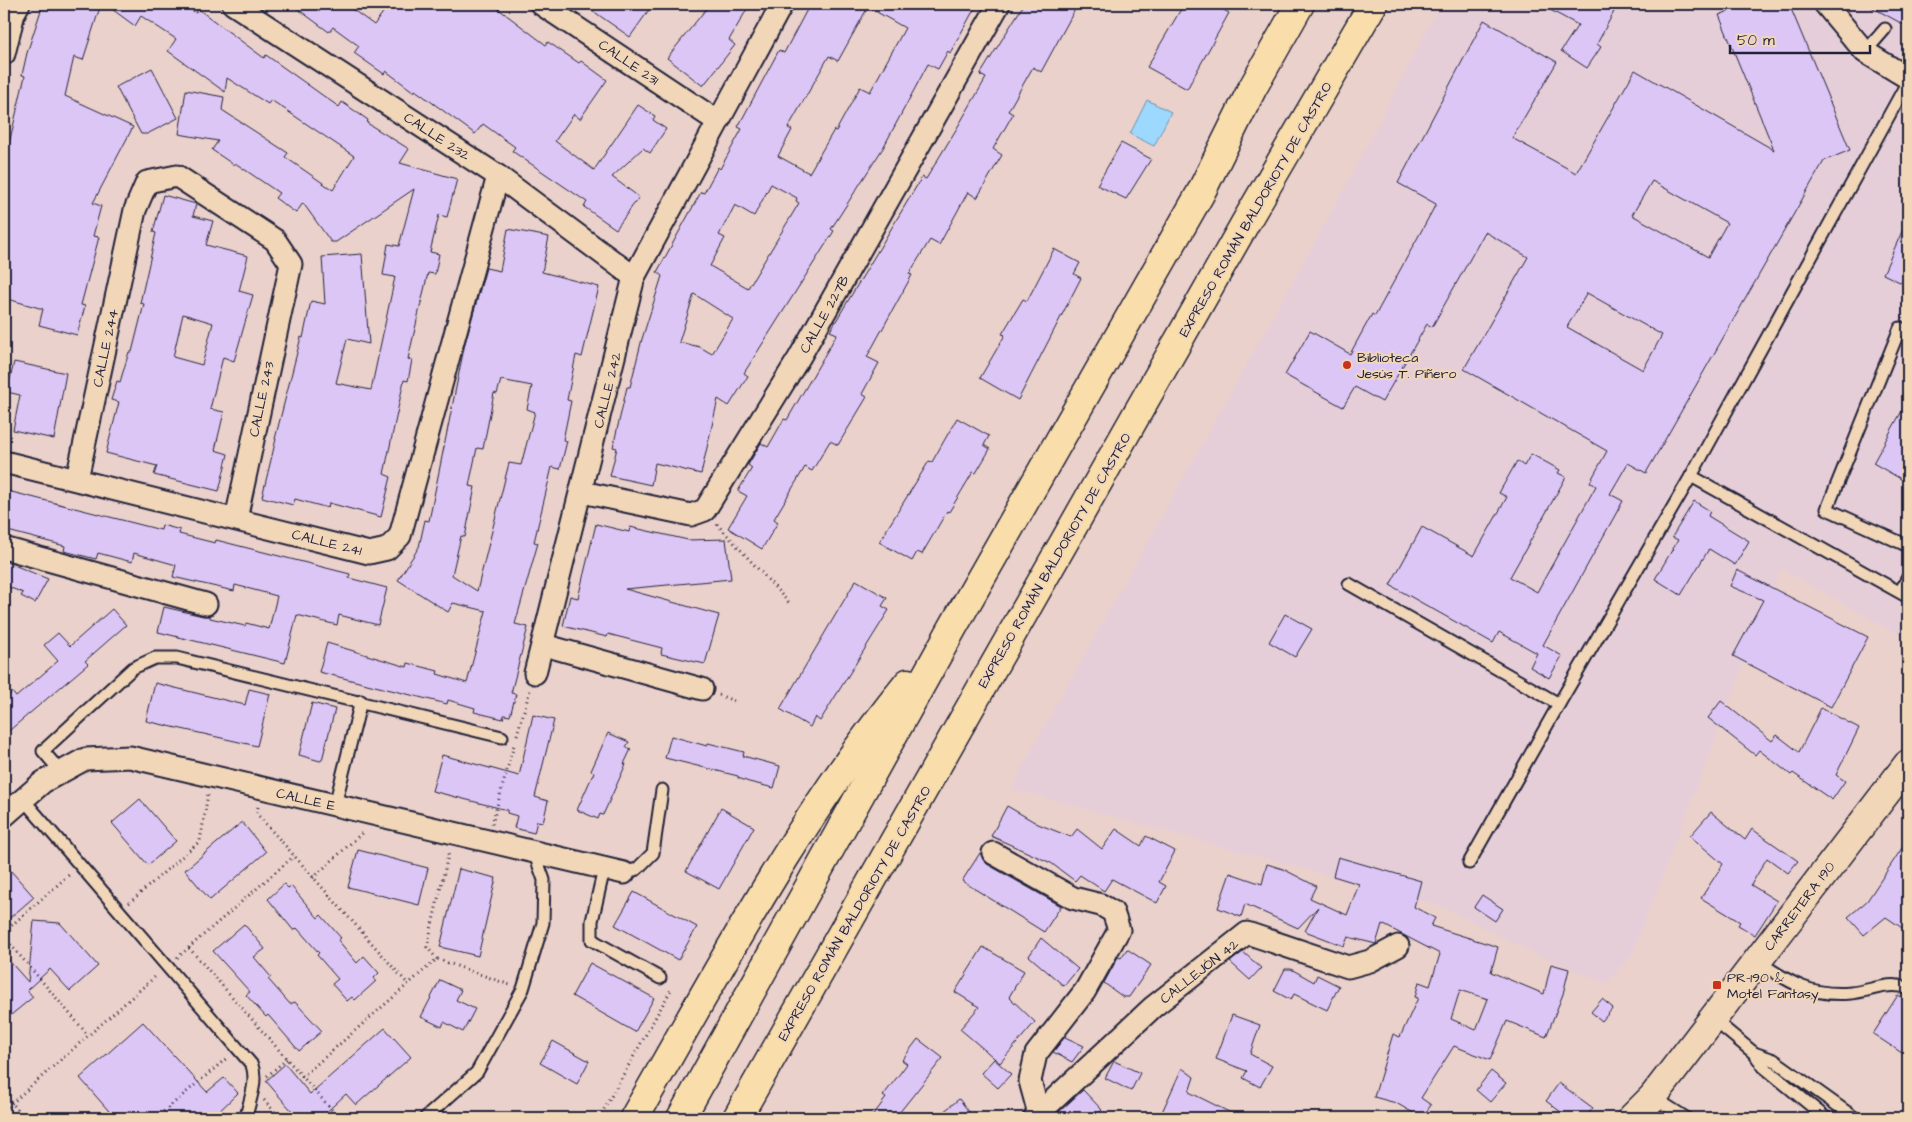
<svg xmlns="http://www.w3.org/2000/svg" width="1912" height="1122" viewBox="0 0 1912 1122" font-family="'Architects Daughter',sans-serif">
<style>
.built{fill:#e6ced8}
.water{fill:#9dd9fe;stroke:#6c90b0}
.building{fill:#dcc6f6;stroke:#22223b;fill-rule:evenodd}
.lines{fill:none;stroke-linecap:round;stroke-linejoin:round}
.service-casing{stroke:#22223b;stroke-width:15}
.minor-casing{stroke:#22223b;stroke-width:25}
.tertiary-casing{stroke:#22223b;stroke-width:31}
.motorway-casing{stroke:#22223b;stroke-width:31}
.path{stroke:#22223b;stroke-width:3;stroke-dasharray:1 4;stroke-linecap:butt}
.service{stroke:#f1d6b8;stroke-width:11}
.minor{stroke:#f1d6b8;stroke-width:21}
.tertiary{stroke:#f1d6b8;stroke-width:28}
.motorway{stroke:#f9deab;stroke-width:28}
.poi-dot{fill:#c8321e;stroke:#f1d6b8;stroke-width:2}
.labels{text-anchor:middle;stroke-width:4;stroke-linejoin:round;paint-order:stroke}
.street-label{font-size:14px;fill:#22223b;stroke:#f1d6b8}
.poi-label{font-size:14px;fill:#22223b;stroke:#f1d6b8;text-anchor:start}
</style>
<rect width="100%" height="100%" fill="#ebd1cb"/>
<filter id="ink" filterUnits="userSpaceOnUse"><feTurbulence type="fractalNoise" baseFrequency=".02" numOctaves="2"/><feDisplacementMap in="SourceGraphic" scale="10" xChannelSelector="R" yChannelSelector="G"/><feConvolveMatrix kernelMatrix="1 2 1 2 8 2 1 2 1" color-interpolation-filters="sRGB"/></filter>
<g filter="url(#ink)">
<path class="built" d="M1440 4H1908V640L1781 569 1632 955 1606 984 1536 954 1445 908 1012 789 1031 750 1339 198Z"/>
<path class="water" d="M1147 100 1171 112 1154 146 1130 134Z"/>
<g class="building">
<path d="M43 4H101L83 60 74 57 65 96 133 127 93 203 101 206 93 236 99 237 81 305 85 306 77 335 39 325 43 309 4 298V165L25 76 22 75 27 53Z"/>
<path d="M105 4H182L196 13 198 9 264 58 266 55 339 107 342 102 368 120 367 123 409 149 400 163 457 179 447 217 439 215 430 252 439 254 435 274 428 273 408 359 412 360 408 381 404 380 384 474 391 477 381 517 329 503 328 508 295 499 293 505 262 497 276 439H275L301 337 303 338 311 301 325 304 322 257 362 254 369 344 347 339 336 383 371 390 395 277 383 275 388 244 399 246 414 189 336 242H331L303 203 296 213 275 198 279 193 235 163 234 165 212 150 218 141 179 134 186 90 224 97 222 110 288 153 285 157 333 190 354 156 271 100 268 104 227 78 225 92 168 51 176 39 141 16 135 26Z"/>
<path d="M291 4H345L374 25 389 4H492L546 45 548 42 579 63 581 61 607 80 580 119 574 114 555 141 594 170 638 105 655 116 653 120 666 129 650 153 643 148 612 177 639 197 616 229 584 207 587 202 512 151 515 147 483 124 475 134 415 90 414 92 386 71 384 74 354 53 359 46 333 27 329 32Z"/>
<path d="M583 4H653L630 37Z"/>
<path d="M710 4H750L729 40 735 45 703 86 667 58Z"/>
<path d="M810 4H977L950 53 948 51 938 69 928 64 883 148 831 229 834 231 744 373 748 376 729 406 718 399 701 474 655 463 651 485 610 476 617 448 613 447 627 387H630L642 339 662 276 657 272 701 192 704 193 718 167 720 169 742 129 738 127 779 50 784 53ZM868 7 905 28 870 92 860 87 836 131 834 130 809 173 778 156 792 130 788 128 829 56 838 61ZM771 184 797 198 796 201 799 203 748 288 710 266 725 238 719 235 735 205 754 216ZM694 294 733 319 712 354 700 347 679 342Z"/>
<path d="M1024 4H1078L1041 72 1033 67 1008 111 1013 114 993 149 1002 155 977 198 968 192 939 245 930 240 909 274 912 275 867 357 879 363 862 394 867 397 838 445 830 441 812 471 805 467 774 519 778 522 762 549 728 528 747 496 738 491 752 468 748 465 761 443 768 447 784 419 787 420 837 334 830 331 922 177 926 179 957 128 986 78 980 75Z"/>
<path d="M1184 4H1223L1220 8 1229 13 1187 89 1147 67Z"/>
<path d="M1539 4H1618L1597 44 1601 47 1587 68 1561 51 1578 25Z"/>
<path d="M1748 4H1789L1850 150 1824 161 1646 473 1628 463 1610 494 1623 501 1543 645 1562 656 1549 678 1530 667 1537 653 1499 632 1493 643 1390 585 1422 527 1474 556 1507 497 1499 493 1517 461 1524 466 1531 454 1560 470 1558 473 1566 477 1510 577 1537 592 1596 486 1590 482 1607 451 1464 369 1528 257 1485 232 1432 327 1427 324 1382 402 1355 387 1343 407 1285 375 1310 331 1350 354 1372 314 1375 316 1436 204 1398 183 1484 20 1557 62 1512 138 1576 173 1635 70 1774 150 1719 15ZM1652 181 1727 223 1708 257 1632 215ZM1587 293 1662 335 1643 370 1567 327Z"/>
<path d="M1866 4H1908V27Z"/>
<path d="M152 68 178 118 147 134H141L116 87Z"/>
<path d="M1121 143 1151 159 1126 199 1097 185Z"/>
<path d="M163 195 196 204 193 216 213 221 206 245 248 256 239 291 253 295 234 361 223 357 210 409 224 412 215 450 228 454 219 491 154 475 157 466 106 453 119 402 111 400 117 381 120 382 129 352H132L144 304 140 303 156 233 153 232ZM183 314 213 323 202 365 173 357Z"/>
<path d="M1908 218V286L1883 274Z"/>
<path d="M508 229 549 237 542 272 599 287 582 357 576 355 567 400 571 401 563 440 567 441 560 469 552 467 534 542 538 543 515 624 528 627 511 693 516 694 510 716 504 715 503 719 474 712 475 708 448 700 447 704 319 672 327 643 407 667 408 663 438 671 437 674 467 683 486 611 453 603 448 612 398 580 419 547 425 520 429 521 465 343 486 268 500 271ZM501 380 532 386 527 409 535 412 521 465 509 463 477 591 452 575 461 536 465 537 475 487 469 486 477 448 483 449 494 393 497 394Z"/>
<path d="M1054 249 1080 263 1074 274 1081 278 1018 400 980 378 1005 335 1002 334 1023 299 1027 301Z"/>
<path d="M14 362 66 373 54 439 13 430 20 395 7 392Z"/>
<path d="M1908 400V483L1873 463Z"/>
<path d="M957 418 989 436 984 445 990 449 976 473 973 472 949 512 947 511 922 554 917 552 912 561 879 542 929 461 932 462Z"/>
<path d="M4 490 161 530 162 525 180 530 179 534 215 543 216 540 350 574 349 578 387 588 378 625 339 615 337 625 297 615 285 663 158 632 164 607 203 616H210V618L245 626 246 623 269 629 277 596 235 585 234 591 173 577 176 565 134 553 132 562 98 553 96 559 64 551 65 546 4 530Z"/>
<path d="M1694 501 1710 511 1708 516 1749 541 1735 565 1709 549 1681 595 1655 579 1678 540 1672 537Z"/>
<path d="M596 524 629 532 630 527 688 540 726 539 731 579 625 589 719 615 705 664 661 654 662 648 608 634 607 637 563 626 570 596 578 598Z"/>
<path d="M4 561 48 579 35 603 21 596 23 593 4 585Z"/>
<path d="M1737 570 1868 637 1831 707 1733 656 1763 600 1730 586Z"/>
<path d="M856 580 887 598 882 606 889 610 820 721 815 717 810 727 780 709Z"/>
<path d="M112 609 126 625 85 661 88 664 4 735V700L12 692 16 697 58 661 44 645 58 633 70 646Z"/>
<path d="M1285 614 1312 629 1295 657 1269 642Z"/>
<path d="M155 683 245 705 249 689 270 694 257 746 146 721Z"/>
<path d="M1721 701 1772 741 1777 735 1799 752 1821 708 1859 728 1836 775 1845 781 1832 800 1793 773 1791 775 1759 750 1755 755 1708 718Z"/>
<path d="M312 703 335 709 322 760 320 761 299 755Z"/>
<path d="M533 715 554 720 535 797 548 801 543 822 537 821 534 833 514 828 517 816 507 813V810L432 791 442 755 519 776Z"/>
<path d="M608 733 629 742 626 747 631 749 624 764H626L603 815 600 814 598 819 577 810 594 772 591 771Z"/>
<path d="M671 736 707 746 708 743 744 752 743 756 780 766 774 788 749 782 738 778V776L665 758Z"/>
<path d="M140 799 176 841 148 865 112 823Z"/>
<path d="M1007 806 1038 824 1071 837 1077 829 1102 849 1116 829 1141 846 1146 836 1175 851 1159 882 1166 886 1157 903 1112 879 1104 891 1080 875 1075 881 1051 863 991 836Z"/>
<path d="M721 808 754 827 719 889 686 871Z"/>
<path d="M1711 812 1745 840 1752 829 1798 861 1788 873 1767 858 1751 885 1777 901 1755 935 1738 925 1740 922 1701 898 1723 864 1690 836Z"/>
<path d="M242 822 266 852 210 900 185 870Z"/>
<path d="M1908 839V932L1886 917 1864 935 1848 917 1867 901Z"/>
<path d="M358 850 428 868 419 905 348 887Z"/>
<path d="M980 853 987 864 1061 906 1044 932 962 881Z"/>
<path d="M1338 857 1421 881 1414 907 1435 918 1431 926 1498 947 1491 972 1544 994 1551 964 1569 969 1563 994 1546 1037 1507 1021 1490 1060 1454 1046 1421 1098 1431 1105 1422 1118 1396 1103 1374 1097 1393 1034 1400 1037 1418 998 1415 997 1419 982 1430 986 1440 954 1382 924 1376 944 1348 937 1344 946 1305 931 1318 907 1298 928 1245 904 1241 917 1218 908 1230 873 1262 884 1267 864 1283 869 1316 886 1310 898 1347 915 1359 884 1333 876ZM1460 990 1488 999 1476 1030 1451 1019Z"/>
<path d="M4 863 34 897 4 923Z"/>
<path d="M459 869 496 878 478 956 440 947Z"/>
<path d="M284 884 288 888 291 886 318 918 321 915 341 938 338 940 357 963 364 956 379 973 374 978 376 981 355 1000 352 997 347 1001 332 984 338 979 317 955 319 953 297 928 294 931 268 899Z"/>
<path d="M634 892 697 927 678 960 615 925Z"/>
<path d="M1482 895 1503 909 1495 921 1474 907Z"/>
<path d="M34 921 60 923 98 966 70 991 50 969 27 990 33 997 11 1015 4 1007V955L28 982Z"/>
<path d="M244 924 265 949 254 957 271 977 268 979 290 1004 295 1002 322 1031 299 1051 268 1015 266 1017 246 995 250 992 213 951Z"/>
<path d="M1041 938 1078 969 1064 986 1029 956Z"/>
<path d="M983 947 1024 971 1009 997 1035 1022 1000 1063 960 1029 979 1007 955 992Z"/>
<path d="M1127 949 1151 965 1129 997H1123L1104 983 1118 957 1121 958Z"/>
<path d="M1243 952 1261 968 1250 980 1230 962Z"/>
<path d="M590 963 654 998 635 1032 572 996Z"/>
<path d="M1285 969H1291L1314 982 1317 975 1339 986 1327 1010 1294 994 1291 1000 1274 991Z"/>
<path d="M440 980 461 990 456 1000 475 1009 463 1032 444 1022 442 1027 421 1017Z"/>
<path d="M1898 995 1908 1001V1057L1873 1034Z"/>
<path d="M1602 999 1613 1008 1602 1021 1591 1012Z"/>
<path d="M1232 1015 1260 1025 1250 1054 1272 1066 1260 1087 1243 1078 1247 1071 1216 1059Z"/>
<path d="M143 1022 207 1092 224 1078 238 1093 212 1118H115L80 1078Z"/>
<path d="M385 1028 411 1057 356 1105 346 1094 320 1118H298L266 1081 285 1064 310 1094Z"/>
<path d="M1065 1037 1084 1046 1072 1062 1053 1052Z"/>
<path d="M918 1039 943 1058 895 1118H871L886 1098 883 1096 907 1064 902 1060Z"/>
<path d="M553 1041 589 1061 577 1084 540 1063Z"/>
<path d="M994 1059 1011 1074 998 1088 981 1073Z"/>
<path d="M1114 1061 1140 1073 1131 1091 1105 1078Z"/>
<path d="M1182 1068 1194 1077 1189 1092 1241 1118H1179L1162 1112Z"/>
<path d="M1491 1071 1506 1083 1490 1102 1476 1090Z"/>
<path d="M1559 1083 1593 1108 1585 1118H1569L1546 1101Z"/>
<path d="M1083 1090 1102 1110 1093 1118H1065L1059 1112Z"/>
<path d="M959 1099 974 1118H936Z"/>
</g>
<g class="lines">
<g class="service-casing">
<g id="service">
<path d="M1865 52 1885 29"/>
<path d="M1908 81 1691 476 1908 597"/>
<path d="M1908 331 1900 328 1827 509 1908 546"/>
<path d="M1349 584 1559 704 1691 476"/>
<path d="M1900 592 1908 577"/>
<path d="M61 772 43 751 133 668 155 658H177L502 737"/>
<path d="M23 799 252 1065C258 1083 249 1100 246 1118"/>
<path d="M335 805 361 701"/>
<path d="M1469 863 1559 704"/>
<path d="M604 869 592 921V940L660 978"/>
<path d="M624 873 637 869 653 853 662 790"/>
<path d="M1757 961C1789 982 1811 997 1851 993 1872 991 1887 981 1908 988"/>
<path d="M1713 1019 1754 1053 1764 1067 1826 1118"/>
<path d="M1754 1053 1774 1060 1855 1118"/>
<path d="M1653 1097 1686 1118"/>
<path d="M425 1118 477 1072 523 989 543 923 544 880 534 852"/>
</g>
</g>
<g class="minor-casing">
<g id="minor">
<path d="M233 4 498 176 634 277"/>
<path d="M541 4 717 121"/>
<path d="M1825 4 1865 52 1908 78"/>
<path d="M4 54 14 13 19 4"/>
<path d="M4 462 369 553 387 549 400 536 498 176"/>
<path d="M77 479 135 210 147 182 177 176 275 240 291 264 236 519"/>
<path d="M582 492 691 515 705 510 799 358 999 4"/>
<path d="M4 548 206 604"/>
<path d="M544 645 702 689"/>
<path d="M535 673 634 277 782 4"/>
<path d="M4 816 43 782 85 759 130 757 624 873"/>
<path d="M993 853 1073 898 1101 905 1113 912 1119 930 1085 991 1036 1054 1030 1081 1039 1114 1045 1118"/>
<path d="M1034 1118 1153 1007 1247 933 1348 967 1370 961 1398 946"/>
</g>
</g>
<g class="tertiary-casing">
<path id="tertiary" d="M1632 1118 1653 1097 1908 764"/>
</g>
<g class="motorway-casing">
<g id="motorway">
<path d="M634 1118C719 970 799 816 908 683"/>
<path d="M681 1118 953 627 1200 194 1252 89 1300 4"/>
<path d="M737 1118 1247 220 1373 4"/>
</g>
</g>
<g class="path">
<path d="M717 524 790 604"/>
<path d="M719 695 734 701"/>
<path d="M517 735 530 690"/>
<path d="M258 807 257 814 408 984"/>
<path d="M492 824 514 745"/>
<path d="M313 878 363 832"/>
<path d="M129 903 200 841 208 794"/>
<path d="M4 932 70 874"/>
<path d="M4 937 88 1035"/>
<path d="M189 948 339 1118"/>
<path d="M177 958 294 856"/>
<path d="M437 959 427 947 449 851"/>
<path d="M267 1076 287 1059"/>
<path d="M302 1077 437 959 510 985"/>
<path d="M4 1094 25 1118"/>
<path d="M264 1100 280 1118"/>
<path d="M4 1110 157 975"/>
<path d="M156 1118 228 1057"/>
<path d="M599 1118 672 988"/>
</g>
<use href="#service" class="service"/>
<use href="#minor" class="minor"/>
<use href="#tertiary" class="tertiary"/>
<use href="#motorway" class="motorway"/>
</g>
</g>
<g class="poi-dot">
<circle cx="1347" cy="365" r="5"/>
<rect x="1712" y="980" width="10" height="10" rx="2.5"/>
</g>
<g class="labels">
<g class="street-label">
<text transform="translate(629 62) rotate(34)" y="5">CALLE 231</text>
<text transform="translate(437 136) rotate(33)" y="5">CALLE 232</text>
<text transform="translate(1255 209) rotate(-60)" y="5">EXPRESO ROMÁN BALDORIOTY DE CASTRO</text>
<text transform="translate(824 314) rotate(-61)" y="5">CALLE 227B</text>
<text transform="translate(105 348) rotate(-78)" y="5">CALLE 244</text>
<text transform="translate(607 390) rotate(-76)" y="5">CALLE 242</text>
<text transform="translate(261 399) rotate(-78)" y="5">CALLE 243</text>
<text transform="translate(327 542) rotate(14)" y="5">CALLE 241</text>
<text transform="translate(1054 560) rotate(-60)" y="5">EXPRESO ROMÁN BALDORIOTY DE CASTRO</text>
<text transform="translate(306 799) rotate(13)" y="5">CALLE E</text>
<text transform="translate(1799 906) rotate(-53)" y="5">CARRETERA 190</text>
<text transform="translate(854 913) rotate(-60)" y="5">EXPRESO ROMÁN BALDORIOTY DE CASTRO</text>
<text transform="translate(1199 971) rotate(-38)" y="5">CALLEJÓN 42</text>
</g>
<g class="poi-label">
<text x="1357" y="362">Biblioteca<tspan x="1357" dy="16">Jesús T. Piñero</tspan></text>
<text x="1727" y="982">PR-190 &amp;<tspan x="1727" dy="16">Motel Fantasy</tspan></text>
</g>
</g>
<rect width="1912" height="1122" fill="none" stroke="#f1d6b8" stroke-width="20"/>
<rect x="10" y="10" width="1892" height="1102" fill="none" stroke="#22223b" stroke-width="2" filter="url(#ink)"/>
<path d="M1730 45v8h140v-8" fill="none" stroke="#22223b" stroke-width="2.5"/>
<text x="1737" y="45" font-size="15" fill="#22223b" stroke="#f1d6b8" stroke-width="4" paint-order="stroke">50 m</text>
</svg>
